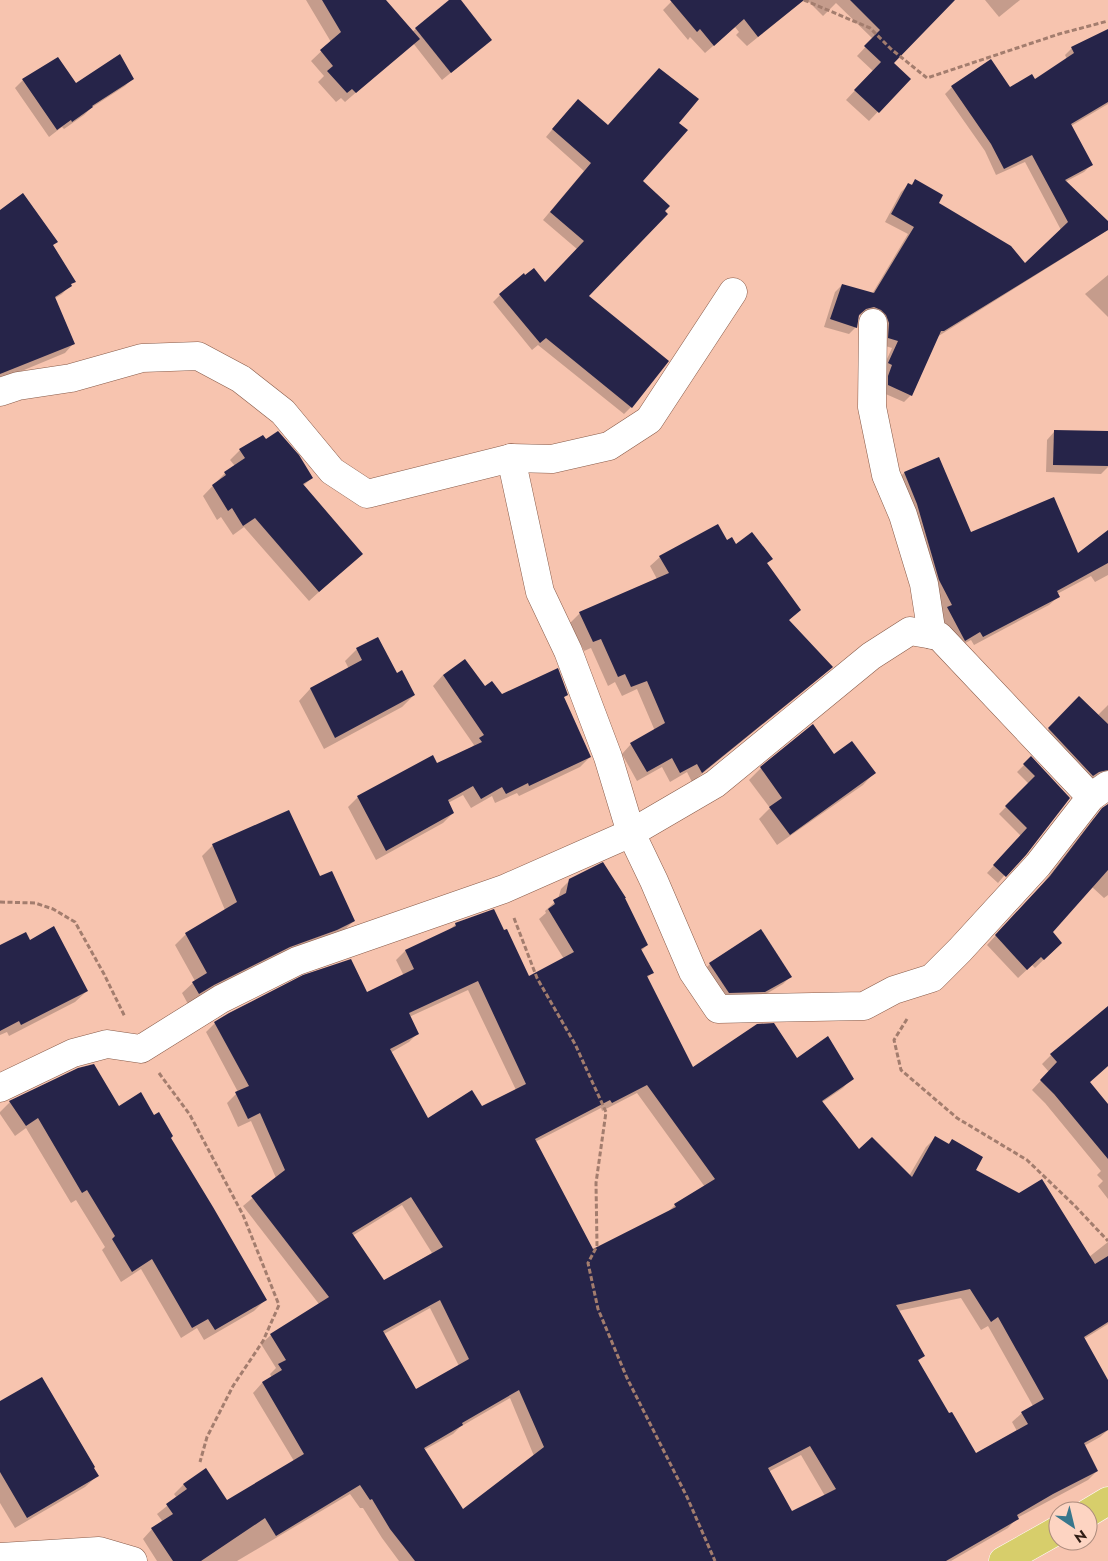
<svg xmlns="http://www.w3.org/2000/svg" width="1108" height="1561" viewBox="0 0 1108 1561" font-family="Jost,sans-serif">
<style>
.shadow{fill:#0003;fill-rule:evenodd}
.building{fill:#262449;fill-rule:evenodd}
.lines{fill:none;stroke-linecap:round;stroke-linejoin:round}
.minor-casing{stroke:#885b49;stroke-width:29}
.major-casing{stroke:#fff;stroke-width:29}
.path{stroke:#a37d6e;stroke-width:3;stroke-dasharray:5 2.5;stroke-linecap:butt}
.minor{stroke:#fff;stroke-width:28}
.major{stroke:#d7ce6b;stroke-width:28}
</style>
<rect width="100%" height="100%" fill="#f7c4af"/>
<g class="shadow">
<path d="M306 0H385L412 32 451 0H459L482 47 442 80 413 43 345 102 341 98 336 102 318 82 324 76 311 61 331 42Z"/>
<path d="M673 0H804L747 46 736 35 739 32 735 27 705 53 690 37 688 40 663 10Z"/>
<path d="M807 0H954L892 63 909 79 869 121 846 100 873 71 857 56 873 39 836 3 823 16Z"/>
<path d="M985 0H1020L999 17Z"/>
<path d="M1108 32V104L1071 126 1091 165 1084 172 1065 182 1108 222V230L937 337 911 395 904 402 881 392 882 370 892 348 882 345 865 314 858 316 856 327 849 334 824 327 835 292 842 285 872 294 908 234 885 222 901 192 908 185 910 186 916 180 937 204 1025 265 1061 230 1025 162 996 175 985 151 945 94 952 87 990 61 1010 89 1035 81 1067 59 1065 55 1072 48Z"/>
<path d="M133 78 125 86 91 108 84 115 64 129 62 127 49 137 15 88 23 80 76 85Z"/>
<path d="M570 108 607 127 678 123 642 181 587 296 631 407 624 414 538 345 532 350 493 302 500 295 545 284 577 249 543 220 584 171 546 137Z"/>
<path d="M0 211 52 246 74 281 62 294 54 299 73 344 65 353 0 380Z"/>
<path d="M1108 275V317L1085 294Z"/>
<path d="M1054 432 1108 433V467L1101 474 1046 472 1047 440Z"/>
<path d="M240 450 312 478 303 486 351 563 309 601 244 527 233 535 221 517 217 520 203 496 225 473 235 466 230 460Z"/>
<path d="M939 458 970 534 1077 555 1108 531V575L1095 582 1091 576 1057 594 1058 597 1049 605 974 645 971 640 956 648 939 617 943 613 931 590 895 482 904 473Z"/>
<path d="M726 542 771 559 766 564 799 610 788 621 831 667 822 676 692 782 687 772 670 782 662 767 637 781 622 754 631 744 655 731 637 689 622 696 615 682 608 686 591 648 584 651 570 623 580 613 657 579 650 566 660 557Z"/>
<path d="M378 638 396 675 414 695 402 707 324 749 299 701 310 689 349 669 345 661 357 649Z"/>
<path d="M443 675 484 688 501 696 566 695 563 698 590 757 580 767 519 796 517 793 495 803 492 796 471 808 463 795 448 803 453 813 443 823 376 860 348 807 358 797 433 757 437 765 470 749 474 745 433 686Z"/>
<path d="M1079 698 1097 716 1108 705V781L1084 784 1040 738Z"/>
<path d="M812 726 833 756 874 773 863 785 777 845 759 819 770 808 749 780 761 768Z"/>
<path d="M1031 758 1069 798 998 883 987 873 1021 836 999 814 1029 784 1017 772Z"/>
<path d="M1108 806V895L1104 898 1092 887 1051 932 1061 943 1035 968 1032 965 1018 978 987 945 1041 886 1093 819Z"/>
<path d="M213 845 319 878 354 921 343 931 188 1004 182 993 195 981 175 945 186 934 225 910 202 856Z"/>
<path d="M570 880 647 945 641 951 653 972 647 978 692 1069 796 1060 852 1078 843 1088 821 1103 859 1150 909 1176 926 1147 935 1138 947 1145 952 1141 974 1171 1089 1257 1108 1242V1324L1084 1339 1108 1382V1430L1100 1437 1084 1446 1097 1471 1088 1480 1017 1518 1008 1528 951 1561H399L382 1538 363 1508H360L350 1494 237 1561H157L143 1539 152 1529 163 1522 157 1514 177 1498 174 1494 183 1485 205 1470 227 1501 294 1461 253 1393 262 1383 272 1378 270 1374 276 1368 261 1344 271 1335 319 1304 243 1206 276 1178 251 1121 238 1127 227 1103 238 1092 206 1032 215 1023 367 994 404 976 396 960 405 951 448 931 456 924 529 978 564 959 539 919 546 913 545 911 558 899 561 889ZM468 990 516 1090 482 1108 427 1120 390 1053 409 1042 418 1033 409 1017ZM637 1093 705 1187 675 1205 667 1213 592 1251 535 1142 601 1108 602 1111ZM402 1205 432 1253 384 1281 352 1236ZM961 1298 981 1330 988 1326 1033 1406 1022 1413 1012 1422 1017 1431 976 1455 948 1415 918 1361 924 1356 898 1311ZM430 1308 459 1366 416 1391 384 1334ZM510 1398 534 1456 462 1511 424 1450 453 1434 460 1427ZM801 1455 825 1496 791 1513 768 1472Z"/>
<path d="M29 941 87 991 75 1002 9 1036 7 1032 0 1035V947Z"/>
<path d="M710 964 790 977 783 984 756 1000H721L702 972Z"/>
<path d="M1108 1012V1066L1089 1083 1108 1106V1199L1098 1186 1103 1181 1097 1175 1101 1171 1045 1103 1032 1090 1049 1072 1042 1064 1051 1055Z"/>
<path d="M10 1102 119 1107 154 1116 169 1138 265 1300 254 1311 204 1340 197 1328 181 1338 141 1269 121 1282 102 1250 105 1247 76 1200 71 1203 26 1128 15 1136 0 1114V1112Z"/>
<path d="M0 1403 92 1468 97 1476 85 1487 15 1528 0 1503Z"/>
</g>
<g class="building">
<path d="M322 0H386L420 39 356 93 352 89 347 93 327 71 333 66 320 50 341 32Z"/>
<path d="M449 0H461L492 40 451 73 415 28Z"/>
<path d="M670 0H804L758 37 744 19 714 46 700 29 697 32Z"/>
<path d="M850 0H955L894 63 911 79 879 113 854 90 881 62 864 46 880 30Z"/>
<path d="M1108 29V102L1071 124 1093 165 1065 180 1108 221V230L944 331H941L912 396 888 385V376L892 365 888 363 898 341 888 338 889 323 886 315 881 310 874 307 866 309 859 315 857 328 830 319 842 284 874 293 914 227 891 214 908 183 912 185 915 179 943 195 939 203 1011 246 1025 263 1068 222 1032 155 1004 169 991 144 951 86 991 59 1010 87 1032 74 1035 79 1074 53 1071 47Z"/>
<path d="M120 54 134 79 92 106 93 107 72 122 71 120 57 130 22 79 58 57 76 83Z"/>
<path d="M659 68 699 99 679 123 688 130 643 181 670 206 665 211 668 214 589 296 669 361 632 408 546 338 540 343 499 294 524 273 525 275 534 268 545 282 584 241 550 212 591 163 552 129 578 99 608 125Z"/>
<path d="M23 193 58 242 53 245 76 282 71 284 72 286 55 297 75 344 0 374V210Z"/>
<path d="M1054 430 1108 431V466L1053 465Z"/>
<path d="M278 431 299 455 313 478 303 484 363 554 319 592 255 518 243 526 232 508 228 511 212 485 226 475 224 472 245 458 239 449 263 435 266 439Z"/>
<path d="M939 457 971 532 1054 497 1078 553 1108 530V563L1057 591 1060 597 983 637 980 632 965 641 947 607 952 605 939 580 917 504 904 472Z"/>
<path d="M718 524 727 540 732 537 736 544 752 532 773 559 767 563 801 610 789 620 833 667 702 773 697 764 680 773 672 758 647 772 630 743 665 723 647 681 631 687 625 674 618 677 601 639 593 642 579 612 669 573 659 556Z"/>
<path d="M378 637 397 673 402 670 415 695 335 738 310 688 362 660 356 648Z"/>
<path d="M465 659 485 686 492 681 502 694 558 668 568 695 564 697 591 757 529 786 528 783 506 794 502 787 481 799 473 786 448 800 454 813 386 851 357 796 433 755 437 763 482 742 479 738 484 735 443 675Z"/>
<path d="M1079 696 1108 724V770L1099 772 1093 776 1048 728Z"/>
<path d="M813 724 834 754 852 741 876 773 790 835 769 807 782 798 760 767Z"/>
<path d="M1031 756 1070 798 1026 855 1006 877 993 865 1027 828 1005 806 1035 776 1023 764Z"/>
<path d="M1108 804V870L1053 932 1062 943 1044 960 1041 957 1027 970 995 935 1050 876 1102 808Z"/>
<path d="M289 810 320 876 332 871 355 921 337 930 290 947 214 985 199 994 192 982 207 973 185 933 237 902 212 844Z"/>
<path d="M603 862 626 898H625L648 945 641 949 654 973 647 976 693 1067 757 1024 774 1023 797 1058 828 1036 854 1079 822 1101 859 1149 872 1137 912 1177 935 1136 949 1144 952 1139 983 1157 976 1170 1019 1193 1042 1179 1095 1264 1108 1256V1322L1084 1337 1108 1380V1430L1084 1443 1098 1471 1053 1494 1017 1515 1019 1519 946 1561H415L390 1529 372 1499 370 1500 360 1485 276 1536 265 1518 201 1561H173L151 1528 173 1514 166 1504 187 1489 183 1484 206 1468 227 1500 304 1454 262 1382 282 1370 278 1364 286 1360 270 1334 329 1297 251 1196 285 1170 260 1113 248 1119 235 1092 249 1086 214 1022 229 1013 303 975 351 959 367 992 414 969 405 950 456 926 455 923 494 909 504 930 507 929 529 976 574 952 548 909 555 904 553 900 566 893 569 879ZM478 981 526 1084 482 1106 472 1090 428 1118 390 1049 419 1034 409 1013ZM647 1085 715 1179 674 1204 676 1207 593 1249 535 1139 610 1100 612 1103ZM411 1197 443 1247 384 1280 352 1233ZM970 1289 991 1322 998 1317 1044 1399 1021 1412 1028 1424 976 1453 952 1412 949 1413 918 1360 925 1356 896 1305ZM440 1300 469 1359 416 1389 383 1331ZM519 1390 544 1447 463 1509 424 1448 463 1425 462 1423ZM810 1446 836 1489 792 1511 768 1468Z"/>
<path d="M54 926 88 991 21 1025 19 1021 0 1031V945L26 932 30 940Z"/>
<path d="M761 929 792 977 765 992 729 993 709 963Z"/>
<path d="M1108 1006V1066L1090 1082 1108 1104V1159L1054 1094 1040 1080 1057 1062 1050 1054Z"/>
<path d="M94 1064 119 1106 141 1092 154 1115 159 1112 173 1136 171 1138 213 1207 267 1300 215 1330 208 1319 192 1328 152 1259 132 1272 112 1239 115 1236 87 1190 82 1193 38 1118 26 1126 9 1101 78 1068Z"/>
<path d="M42 1377 95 1467 94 1468 99 1476 27 1518 0 1472V1401Z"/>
</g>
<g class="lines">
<g class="minor-casing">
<g id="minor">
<path d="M873 323 872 407 886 475 903 515 924 584 932 635"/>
<path d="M0 392 18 386 71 378 142 358 198 356 241 379 283 412 332 471 367 494 511 458 540 592 568 651 608 757 631 833 654 881 693 972 718 1009 864 1006 894 990 932 978 960 950 1038 865 1091 797 1108 785"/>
<path d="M511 458 552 459 609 446 649 420 733 292"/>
<path d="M0 1088 73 1053 107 1044 141 1049 221 999 297 961 504 889 631 833 715 784 871 656 910 631 939 636 1091 797"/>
<path d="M0 1557 99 1551 133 1561"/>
</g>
</g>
<g class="major-casing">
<g id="major">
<path d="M1088 1513 1108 1501"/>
<path d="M1003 1561 1058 1530"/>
</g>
</g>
<g class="path">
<path d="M804 0 870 28 891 49 927 78 1059 34 1108 21"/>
<path d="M0 902 35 903 53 909 75 922 104 974 125 1017"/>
<path d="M514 918 537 978 575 1044 606 1112 596 1183 597 1246 588 1263 598 1309 627 1378 687 1497 715 1561"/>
<path d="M907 1019 894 1040 901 1070 957 1118 1027 1160 1075 1206 1108 1241"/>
<path d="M159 1073 190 1115 243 1215 279 1305 263 1341 233 1386 207 1437 200 1462"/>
</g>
<use href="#minor" class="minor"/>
<use href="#major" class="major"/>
</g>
<g transform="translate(1073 1526) rotate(145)"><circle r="24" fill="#fdd4c2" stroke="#ab8b7d"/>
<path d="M0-4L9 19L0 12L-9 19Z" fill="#38768c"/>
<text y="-8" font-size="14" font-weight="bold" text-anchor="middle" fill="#311e16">N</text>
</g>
</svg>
